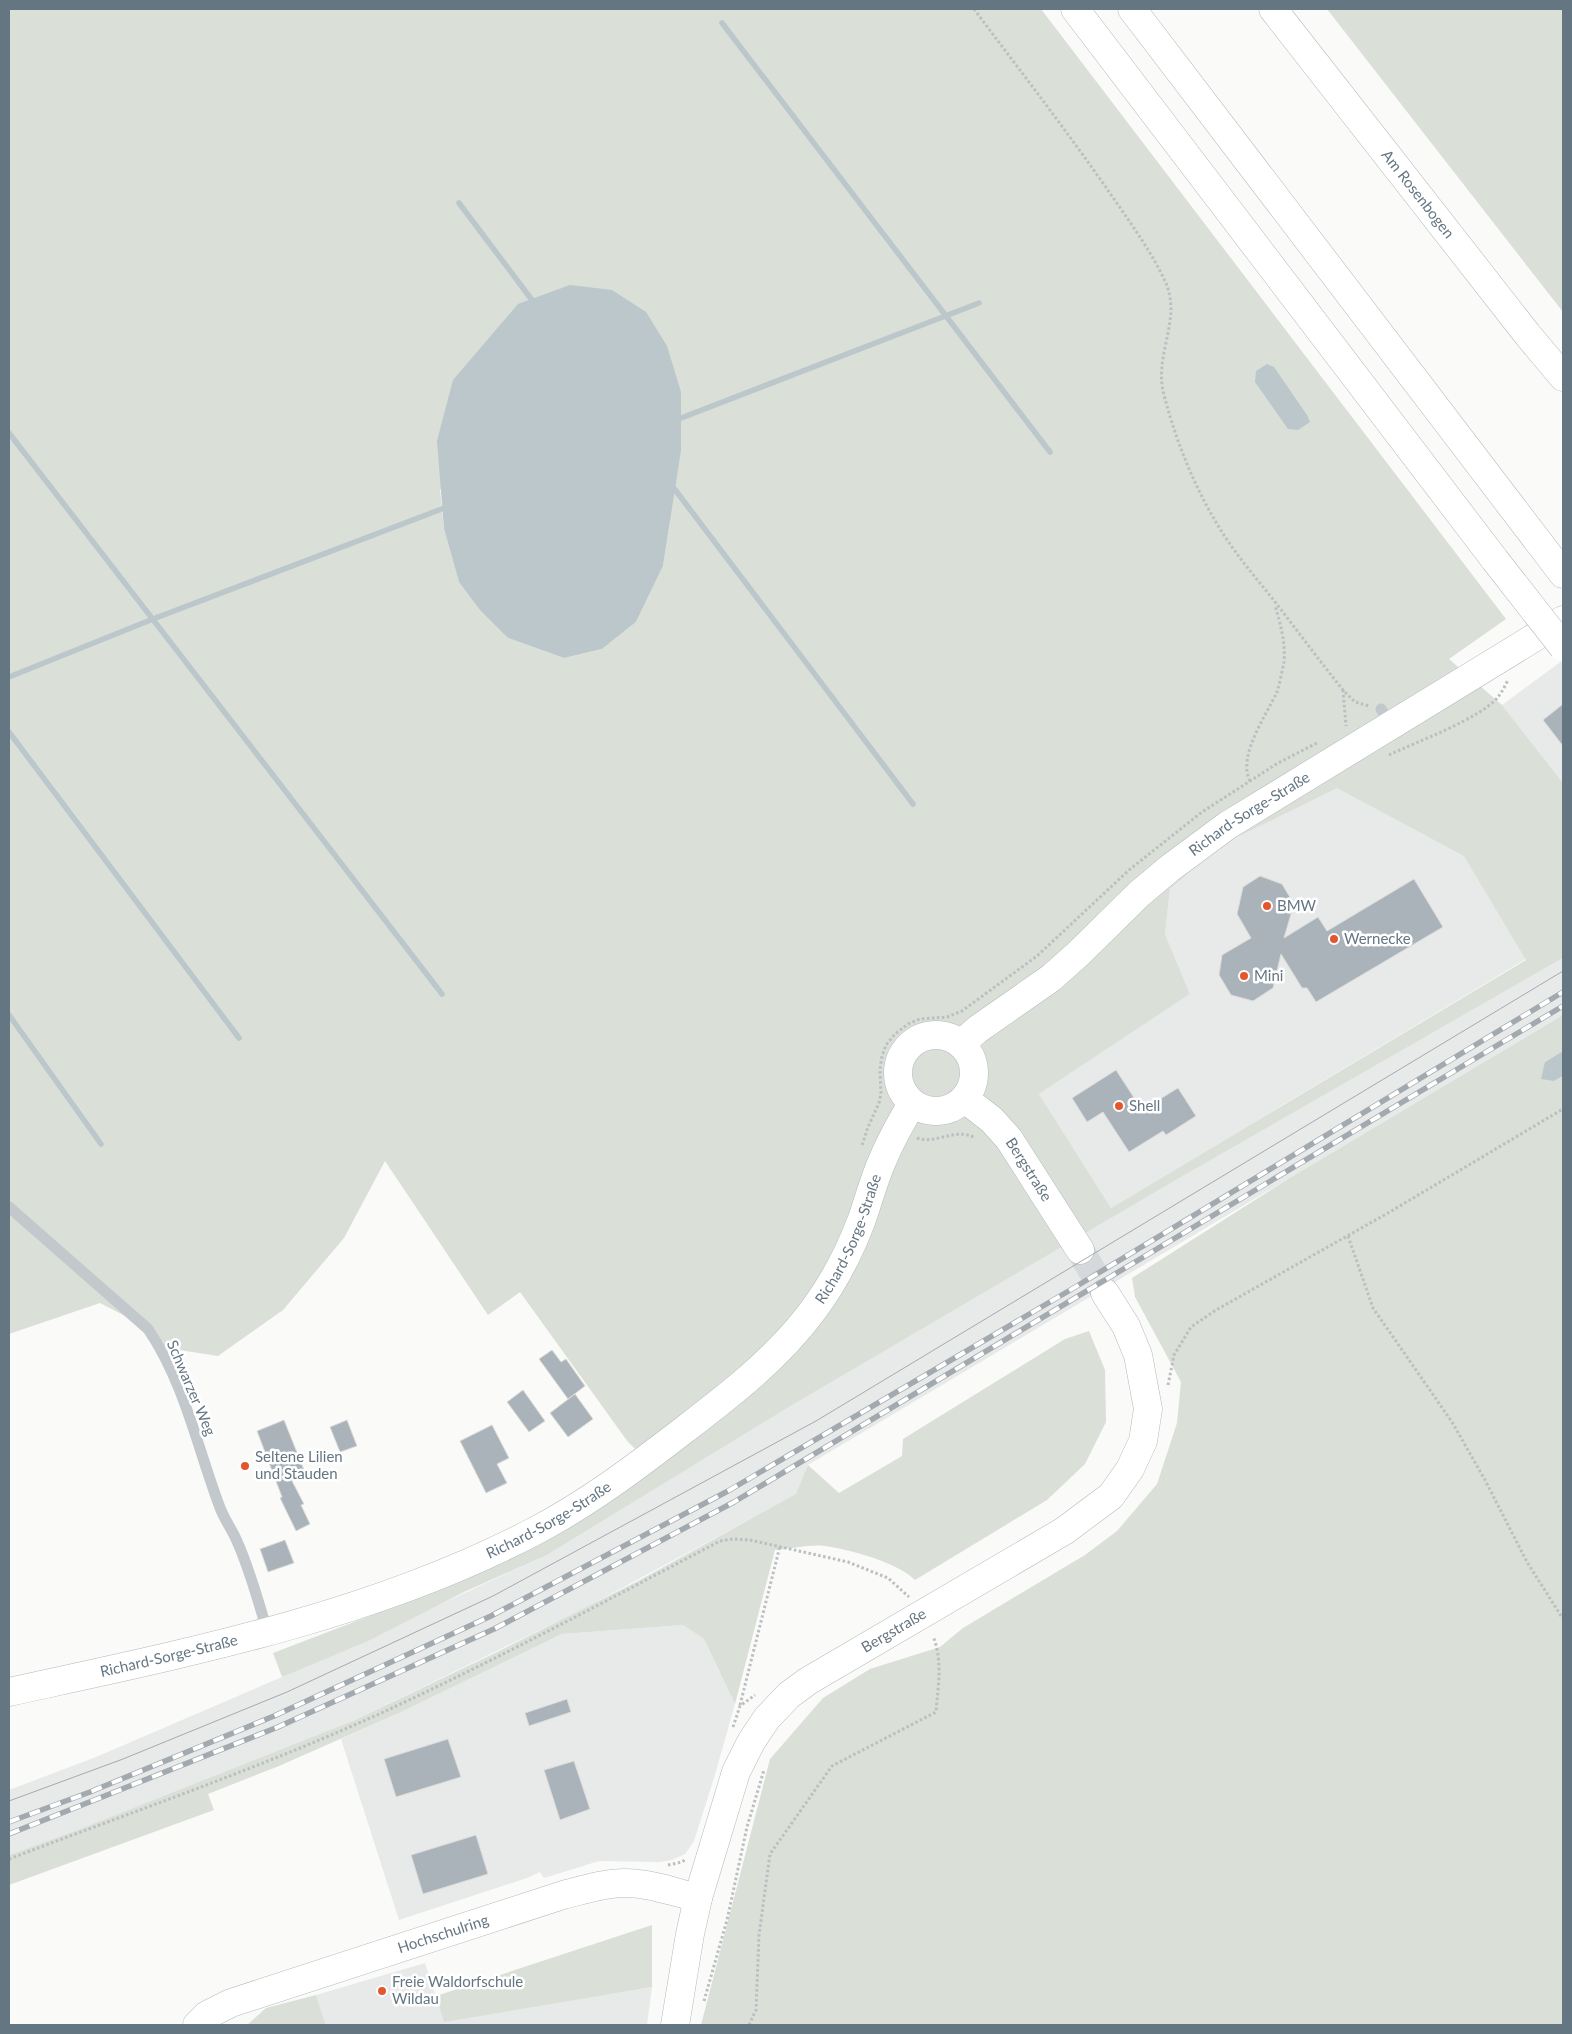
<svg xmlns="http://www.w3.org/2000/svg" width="1572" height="2034" viewBox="0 0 1572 2034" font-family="Lato,sans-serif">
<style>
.built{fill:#e8e9e9}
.green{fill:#dadfd7;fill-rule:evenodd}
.water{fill:#bbc7cb}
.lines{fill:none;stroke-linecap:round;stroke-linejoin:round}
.stream{stroke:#bbc7cb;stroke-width:5.5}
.building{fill:#aab3b9;stroke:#dcdcda}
.secondary-tunnel{stroke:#d5d9db;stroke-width:28;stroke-dasharray:28 14;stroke-linecap:butt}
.secondary-casing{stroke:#b3babf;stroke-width:29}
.highway-casing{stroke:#b4b9bd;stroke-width:29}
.path{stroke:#bbbfc2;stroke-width:3;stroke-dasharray:2.5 2.5;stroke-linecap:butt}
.lane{stroke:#c3c8cc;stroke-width:11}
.secondary{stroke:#fff;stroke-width:28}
.highway{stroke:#fff;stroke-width:28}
.tram{stroke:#a2aab0;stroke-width:1}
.rail-casing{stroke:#a2aab0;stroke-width:5.5}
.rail{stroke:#fff;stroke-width:4;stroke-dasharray:11;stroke-linecap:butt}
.highway-bridge-casing{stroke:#b4b9bd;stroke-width:29;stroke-linecap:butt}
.highway-bridge{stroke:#fff;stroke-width:28}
.poi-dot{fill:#e4572e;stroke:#fff;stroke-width:2}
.labels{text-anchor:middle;stroke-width:5;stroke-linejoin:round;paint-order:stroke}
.street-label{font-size:15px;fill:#657683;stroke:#fff}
.poi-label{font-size:15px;fill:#657683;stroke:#fff;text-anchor:start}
</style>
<rect width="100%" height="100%" fill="#fafaf8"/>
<g class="built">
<path d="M1563 660V783L1502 705Z"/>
<path d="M1337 787 1464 855 1526 959 1111 1208 1039 1094 1190 994 1165 934 1170 889 1219 846Z"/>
<path d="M1563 958V1015L808 1465 797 1494 579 1611 355 1720 80 1829 9 1855V1790L96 1757 282 1677 547 1555 794 1404 1176 1180Z"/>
<path d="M683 1625 704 1639 735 1704 714 1778 694 1841 685 1854 672 1860 659 1862 599 1861 544 1878 540 1872 527 1878 399 1920 341 1739 399 1713 562 1634Z"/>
<path d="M425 1963 444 2021 652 1987 647 2025H326L316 1995Z"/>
</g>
<g class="green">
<path d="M9 9H1041L1506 619 1449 659 1502 705 1563 783V958L1176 1180 794 1404 547 1555 464 1592 368 1641 282 1677 273 1653 448 1586 511 1554 655 1468 628 1442 520 1292 488 1315 385 1161 344 1238 283 1310 218 1356 160 1347 129 1318 100 1303 9 1334ZM440 489 670 521 663 566 636 622 602 649 564 658 508 638 459 582 444 529ZM1337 788 1464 856 1526 960 1111 1208 1039 1094 1190 994 1165 934 1170 889 1219 846Z"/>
<path d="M1327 9H1563V312Z"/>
<path d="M1563 1015V1051L1545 1062 1554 1081 1563 1076V2025H701L770 1759 823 1698 870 1669 940 1647 963 1628 1085 1555 1117 1531 1157 1484 1177 1423 1181 1382 1135 1297 1132 1278 1288 1179Z"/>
<path d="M1089 1331 1105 1370 1106 1422 1085 1464 1047 1500 915 1580C897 1562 851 1550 825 1546 810 1544 790 1549 775 1550L735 1704 704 1639 683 1625 562 1634 399 1713 279 1766 208 1794 214 1810 9 1885V1855L80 1829 355 1720 495 1653 638 1581 796 1494 808 1465 839 1493 902 1456 903 1439 1065 1339Z"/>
<path d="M652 1925V1987L444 2022 436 1996Z"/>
<path d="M316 1995 326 2025H247L266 2008Z"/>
</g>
<g class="water">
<path d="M570 285 612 290 646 312 667 346 681 392V450L663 566 636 622 602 649 564 658 508 638 480 610 459 582 444 529 437 441 453 380 518 304Z"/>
<path d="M1267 364 1274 367 1307 415 1310 422 1298 430 1288 429 1255 382 1256 371Z"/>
<path d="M1563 1051V1076L1554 1081 1541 1079 1545 1062Z"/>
</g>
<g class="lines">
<g class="stream">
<path d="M722 23 1050 452"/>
<path d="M459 203 535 304"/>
<path d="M676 420 979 303"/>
<path d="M9 433 442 994"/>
<path d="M670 483 913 804"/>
<path d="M9 677 153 619 447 507"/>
<path d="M9 732 239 1038"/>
<path d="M9 1015 101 1144"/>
</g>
</g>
<g class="building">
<path d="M1563 704V746L1543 720Z"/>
<path d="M1260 876 1282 884 1294 904 1284 938 1318 917 1327 931 1414 879 1443 927 1316 1002 1307 988H1302L1281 954 1273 988 1253 1001 1231 995 1219 975 1222 955 1251 938 1237 914 1243 887Z"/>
<path d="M1116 1070 1142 1110 1178 1088 1196 1116 1166 1135 1163 1131 1129 1152 1103 1112 1087 1122 1072 1098Z"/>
<path d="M552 1350 561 1362 566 1359 585 1386 568 1399 539 1359Z"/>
<path d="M523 1390 545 1421 529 1432 507 1402Z"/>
<path d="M575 1394 593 1419 568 1437 550 1413Z"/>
<path d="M284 1420 306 1475 292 1481 304 1504 301 1505 310 1524 296 1531 280 1498 282 1497 257 1431Z"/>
<path d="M347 1420 357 1446 340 1452 330 1427Z"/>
<path d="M492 1425 509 1458 497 1464 507 1483 486 1493 460 1441Z"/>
<path d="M285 1540 294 1563 268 1572 260 1549Z"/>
<path d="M567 1699 571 1712 529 1726 525 1713Z"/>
<path d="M448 1739 461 1777 396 1797 384 1759Z"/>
<path d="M574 1761 590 1809 560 1820 544 1770Z"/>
<path d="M476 1835 488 1874 423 1894 411 1855Z"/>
</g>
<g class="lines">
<path class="secondary-tunnel" d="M1080 1250 1105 1293"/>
<g class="secondary-casing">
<g id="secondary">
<path id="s1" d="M1273 9 1527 334 1563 377"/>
<circle cx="936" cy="1073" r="38"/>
<path id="s2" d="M961 1044 978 1029 1051 978 1078 954 1139 894 1170 868 1228 825 1563 620"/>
<path id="s3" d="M965 1099 992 1120 1009 1139 1080 1250"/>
<path id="s4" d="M9 1692C187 1653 370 1617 533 1532 587 1504 636 1467 684 1430 731 1394 779 1357 814 1309 834 1282 850 1251 862 1219 869 1199 874 1179 883 1159 891 1140 901 1122 912 1104"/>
<path id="s5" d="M197 2025 207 2015 231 2003 563 1895C583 1890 604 1883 625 1883 649 1883 674 1892 698 1898"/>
<path id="s6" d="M675 2025 690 1934 698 1898 736 1772 751 1742 767 1718 789 1695 808 1681 1064 1531 1111 1496 1130 1469 1143 1441 1148 1409 1138 1355 1126 1326 1105 1293"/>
</g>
</g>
<g class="highway-casing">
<g id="highway">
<path d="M1075 9 1495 560"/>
<path d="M1132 9 1563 574"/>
</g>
</g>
<g class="path">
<path d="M974 9C1018 68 1063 126 1105 186 1126 217 1149 247 1165 281 1183 320 1153 354 1164 395 1175 437 1191 479 1213 517 1229 546 1251 572 1272 598 1296 629 1319 660 1343 690L1355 702 1369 706"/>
<path d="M1343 690 1346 726"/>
<path d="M1389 755C1416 742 1480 719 1498 697 1502 692 1505 686 1508 680"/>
<path d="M1250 781C1237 756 1267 714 1277 692 1280 683 1282 671 1284 662 1286 642 1280 624 1275 605"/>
<path d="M917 1138C936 1145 954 1127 976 1138"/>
<path d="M862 1145 868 1127 879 1103 881 1094 880 1069 882 1056 886 1045 895 1034 908 1024 920 1019 947 1017 962 1011 1037 956 1129 870 1202 812 1278 763 1319 742"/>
<path d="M1348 1236 1373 1308 1452 1422 1485 1480 1527 1562 1563 1619"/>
<path d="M1168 1385 1174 1355 1191 1327 1216 1310 1388 1213 1563 1109"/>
<path d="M740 1705 780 1546"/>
<path d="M733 1727 740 1706 755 1695"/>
<path d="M9 1859C132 1812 257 1769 377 1715 494 1661 606 1601 720 1541L733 1539 750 1540 848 1562 888 1578 909 1597"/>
<path d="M668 1865 682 1862 686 1859"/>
<path d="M704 2001 727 1920 747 1827 764 1770"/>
<path d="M749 2025 756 2010 759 1935 770 1854 832 1766 936 1712C938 1686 943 1661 933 1636"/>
</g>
<g class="lane">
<path d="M1381 709 1391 724"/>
<path d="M9 1207 148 1329C184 1382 197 1446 219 1505 223 1517 231 1528 236 1539 250 1569 258 1602 268 1633"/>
</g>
<use href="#secondary" class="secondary"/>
<use href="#highway" class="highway"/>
<path class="tram" d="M9 1801 123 1759 287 1692 493 1596 816 1421 1563 971"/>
<g class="rail-casing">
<g id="rail">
<path d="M9 1822 90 1792 274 1716 491 1616 728 1491 1072 1289 1563 992"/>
<path d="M9 1834 278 1727 494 1629 734 1502 1563 1006"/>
</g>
</g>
<use href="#rail" class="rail"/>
<g class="highway-bridge-casing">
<path id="highway-bridge" d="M1495 560 1563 647"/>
</g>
<use href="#highway-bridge" class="highway-bridge"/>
</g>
<g class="poi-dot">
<circle cx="1267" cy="906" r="5"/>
<circle cx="1334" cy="939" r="5"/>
<circle cx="1244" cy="976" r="5"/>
<circle cx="1119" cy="1106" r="5"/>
<circle cx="245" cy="1466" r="5"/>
<circle cx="382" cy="1991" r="5"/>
</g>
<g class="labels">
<g class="street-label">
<text dy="5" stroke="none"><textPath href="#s1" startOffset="235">Am Rosenbogen</textPath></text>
<text dy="5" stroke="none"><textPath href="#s2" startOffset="370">Richard-Sorge-Straße</textPath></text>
<text dy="5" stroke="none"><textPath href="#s3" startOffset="96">Bergstraße</textPath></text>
<text dy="5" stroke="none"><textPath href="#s4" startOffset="989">Richard-Sorge-Straße</textPath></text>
<text transform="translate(191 1388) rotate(67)" y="5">Schwarzer Weg</text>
<text dy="5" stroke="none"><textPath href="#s4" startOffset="569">Richard-Sorge-Straße</textPath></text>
<text dy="5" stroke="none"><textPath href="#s6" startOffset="478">Bergstraße</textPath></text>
<text dy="5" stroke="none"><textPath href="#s4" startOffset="164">Richard-Sorge-Straße</textPath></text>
<text dy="5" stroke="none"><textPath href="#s5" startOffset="264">Hochschulring</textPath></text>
</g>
<g class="poi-label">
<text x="1277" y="911">BMW</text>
<text x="1344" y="944">Wernecke</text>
<text x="1254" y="981">Mini</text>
<text x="1129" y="1111">Shell</text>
<text x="255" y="1462">Seltene Lilien<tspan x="255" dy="17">und Stauden</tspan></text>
<text x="392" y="1987">Freie Waldorfschule<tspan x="392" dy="17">Wildau</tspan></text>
</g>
</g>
<rect width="1572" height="2034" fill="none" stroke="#657683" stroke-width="20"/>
</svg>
